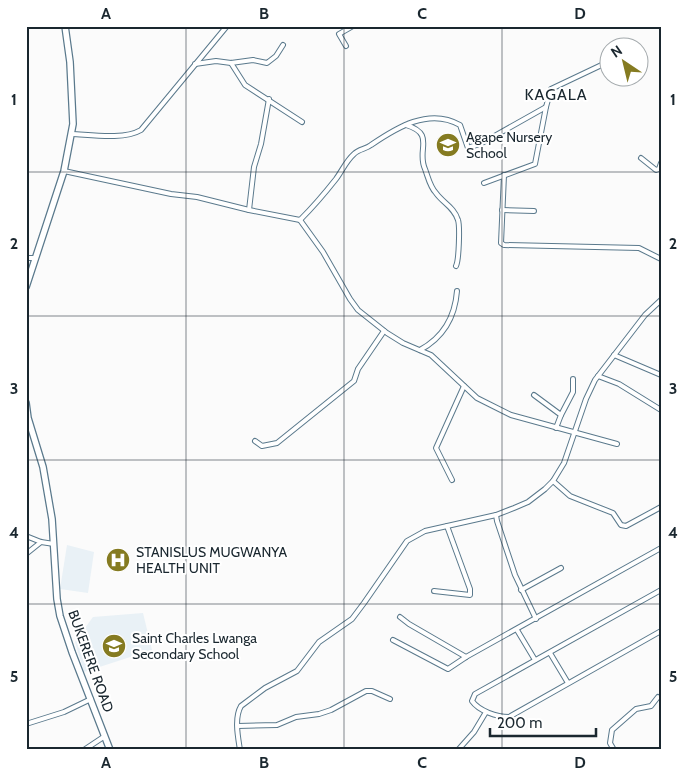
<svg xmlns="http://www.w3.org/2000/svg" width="687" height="776" viewBox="0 0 687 776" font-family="Cabin,sans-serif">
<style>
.built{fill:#e9f1f6}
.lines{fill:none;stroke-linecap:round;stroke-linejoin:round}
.street-casing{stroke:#5a798c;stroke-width:6}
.secondary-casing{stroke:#5a798c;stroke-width:8}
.street{stroke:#fff;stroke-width:4}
.secondary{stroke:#fff;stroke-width:5.5}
.grid{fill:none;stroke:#1a272f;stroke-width:1;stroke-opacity:0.55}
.labels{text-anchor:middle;stroke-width:4;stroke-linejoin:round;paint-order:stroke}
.poi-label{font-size:14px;fill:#1a272f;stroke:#fff;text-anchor:start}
.street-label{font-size:14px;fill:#1a272f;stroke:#fff}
.quarter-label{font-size:16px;letter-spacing:1px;fill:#1a272f;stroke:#fff}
.neatline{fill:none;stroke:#1a272f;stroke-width:2}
.grid-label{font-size:16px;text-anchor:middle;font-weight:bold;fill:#1a272f}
</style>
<rect width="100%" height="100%" fill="#fbfbfb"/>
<g class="built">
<path d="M67 545 94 552 88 593 60 589Z"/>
<path d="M143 613 152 650 84 672 75 642 93 617Z"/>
</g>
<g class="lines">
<g class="street-casing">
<g id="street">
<path d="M346 46 339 34 353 26"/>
<path d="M231 63 245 85 302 122"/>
<path d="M195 64 216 61 231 63 253 60 267 63 276 56 283 45"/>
<path d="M406 125C436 134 416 150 425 169 428 177 430 187 436 193 443 203 454 207 458 220 460 226 459 260 456 266"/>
<path d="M72 134C92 135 124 140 141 130L227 26"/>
<path d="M641 158 656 170 659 169 661 163"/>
<path d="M64 171 171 194 197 197 249 210 300 220C313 207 325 193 336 179 342 171 346 161 354 154 359 149 366 149 371 145 396 128 429 107 460 125L468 148 482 143 546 107 551 89 610 61"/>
<path d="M504 175 501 243 504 245 639 248 661 259"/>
<path d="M484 183 535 164 546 107"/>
<path d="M249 210 254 167 261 144 269 99"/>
<path d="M502 210 534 211"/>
<path d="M300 220 323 252 350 299 358 310 387 333 403 343 431 355 477 398 511 415 617 444"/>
<path d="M26 258H35"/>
<path d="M420 350C444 337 455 317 457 291"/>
<path d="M614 355 661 375"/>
<path d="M598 376 619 384 661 410"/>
<path d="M534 395 561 415 556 428"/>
<path d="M561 415 573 392V379"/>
<path d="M255 441 262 446 277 443 354 381 358 369 384 331"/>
<path d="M452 480 436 448 464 386"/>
<path d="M553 481 570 496 613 513 621 525 626 526 661 507"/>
<path d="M496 515 497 521 515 575 536 619"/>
<path d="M26 536 41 542 54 544"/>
<path d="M26 554 41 542"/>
<path d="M521 590 561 568"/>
<path d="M661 590 475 694 472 701C479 711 497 717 509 717L661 631"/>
<path d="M434 591 470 595V589L447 526"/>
<path d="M400 617 409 624 466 657"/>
<path d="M517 630 535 660"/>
<path d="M393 640 448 669 466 657 661 548"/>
<path d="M550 653 568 683"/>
<path d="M26 724 64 712 91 699"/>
<path d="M238 726 277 725 296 717 319 714 331 710 366 691H372L390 699"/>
<path d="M84 750 105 736"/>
<path d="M240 750C238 737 234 718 241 706L265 688 297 671 319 642 352 619 364 603 407 541 425 531 496 515 514 508 528 502 545 489 553 481 564 463 586 399 595 380 645 315 661 300"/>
<path d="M458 750 474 732 486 712"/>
<path d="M614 750 610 743 612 730 636 709 651 706 658 697"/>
</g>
</g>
<g class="secondary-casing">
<g id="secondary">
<path d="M26 287 64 171 73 124 70 62 65 26"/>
<path d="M26 403 28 418 43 467 52 519 57 599 60 616 72 652 110 750"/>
</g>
</g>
<use href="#street" class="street"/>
<use href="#secondary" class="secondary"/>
</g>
<path class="grid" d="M186 26V750M344 26V750M502 26V750M26 172H661M26 316H661M26 460H661M26 604H661"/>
<defs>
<g id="school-disc" transform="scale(1.25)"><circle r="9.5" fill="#857b21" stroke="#fff"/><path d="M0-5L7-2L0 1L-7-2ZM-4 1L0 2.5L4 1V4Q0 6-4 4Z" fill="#fff"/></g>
<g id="hospital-disc" transform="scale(1.25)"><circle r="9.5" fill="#857b21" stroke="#fff"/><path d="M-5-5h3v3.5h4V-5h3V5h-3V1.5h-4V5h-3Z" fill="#fff"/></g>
</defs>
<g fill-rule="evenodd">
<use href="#school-disc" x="448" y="145"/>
<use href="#hospital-disc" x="118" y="560"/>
<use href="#school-disc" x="114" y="646"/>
</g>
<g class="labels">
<g class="poi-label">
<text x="466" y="142">Agape Nursery<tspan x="466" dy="16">School</tspan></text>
<text x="136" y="557">STANISLUS MUGWANYA<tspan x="136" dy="16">HEALTH UNIT</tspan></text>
<text x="132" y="643">Saint Charles Lwanga<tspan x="132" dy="16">Secondary School</tspan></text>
</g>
<g class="street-label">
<text transform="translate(91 661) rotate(70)" y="5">BUKERERE ROAD</text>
</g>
<g class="quarter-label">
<text x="556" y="100">KAGALA</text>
</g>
</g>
<rect width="687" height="776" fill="none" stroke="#ffffff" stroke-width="55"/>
<g transform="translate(624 62) rotate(325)"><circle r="24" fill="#ffffff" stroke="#a3a9ac"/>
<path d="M0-4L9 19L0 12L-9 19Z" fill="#857b21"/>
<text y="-8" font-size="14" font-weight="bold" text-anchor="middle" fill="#1a272f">N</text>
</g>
<path d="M490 728v8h106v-8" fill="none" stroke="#1a272f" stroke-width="2.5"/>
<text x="497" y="728" font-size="15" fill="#1a272f" stroke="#ffffff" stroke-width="4" paint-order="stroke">200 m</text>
<rect x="28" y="28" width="632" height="720" class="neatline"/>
<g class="grid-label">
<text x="106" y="19">A</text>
<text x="264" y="19">B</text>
<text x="422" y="19">C</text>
<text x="580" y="19">D</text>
<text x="14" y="105">1</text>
<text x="673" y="105">1</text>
<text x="14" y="249">2</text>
<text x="673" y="249">2</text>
<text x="14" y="394">3</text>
<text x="673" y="394">3</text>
<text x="14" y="538">4</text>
<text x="673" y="538">4</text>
<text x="14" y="682">5</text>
<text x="673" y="682">5</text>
<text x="106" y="768">A</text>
<text x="264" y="768">B</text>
<text x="422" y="768">C</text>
<text x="580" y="768">D</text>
</g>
</svg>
